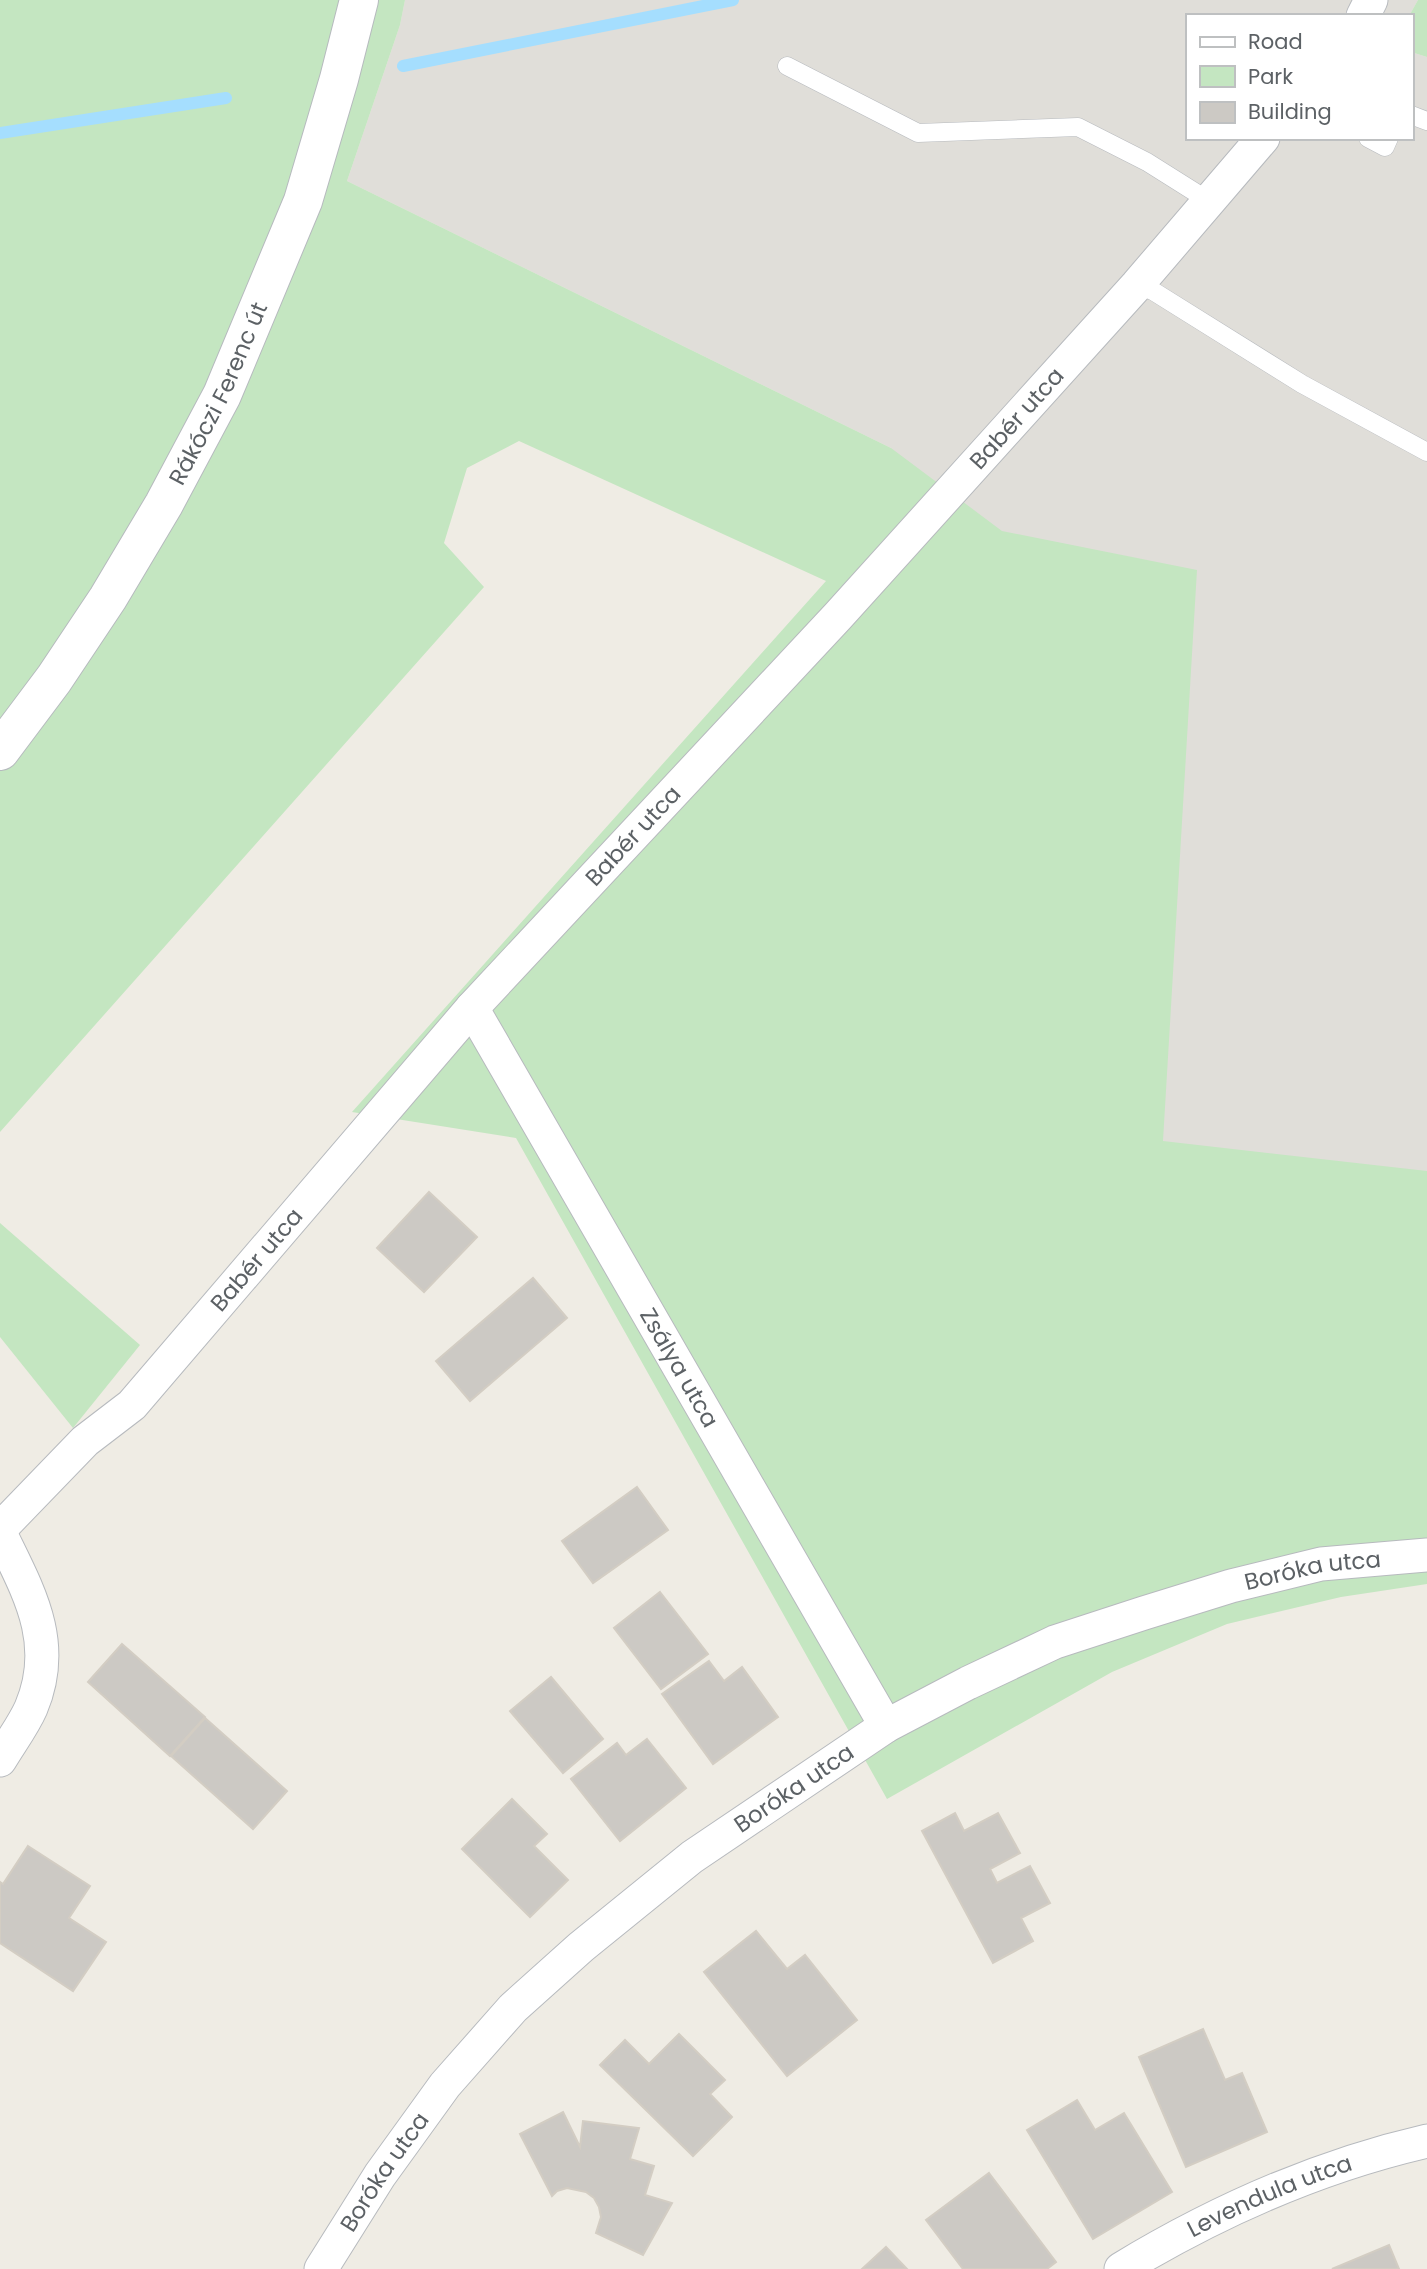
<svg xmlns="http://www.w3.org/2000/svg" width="1427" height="2269" viewBox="0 0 1427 2269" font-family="Poppins,sans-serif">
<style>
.industrial{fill:#e0ded9}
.green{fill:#c4e6c1}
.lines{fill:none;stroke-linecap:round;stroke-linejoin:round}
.stream{stroke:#a5defe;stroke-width:12}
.building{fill:#ccc9c4;stroke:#d3cdc3;stroke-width:2}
.service-casing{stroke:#b7babe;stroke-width:19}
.minor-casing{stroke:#b7babe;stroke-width:35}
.secondary-casing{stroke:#b6babe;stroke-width:40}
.service{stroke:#fff;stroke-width:18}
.minor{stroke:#fff;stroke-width:33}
.secondary{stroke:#fff;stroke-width:38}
.labels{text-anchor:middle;stroke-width:6;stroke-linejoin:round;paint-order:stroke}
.street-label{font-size:23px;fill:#5c6165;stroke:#fff}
</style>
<rect width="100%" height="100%" fill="#efece4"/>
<path class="industrial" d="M405 0H1418L1409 16H1187V138H1411V52L1427 57V1377L954 1339 891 448 347 181 400 25Z"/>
<g class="green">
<path d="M0 0H405L400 25 347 181 891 448 1002 531 1197 570 1163 1141 1427 1171V1584L1341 1597 1227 1624 1112 1672 887 1799 516 1138 352 1112 826 581 519 441 467 468 444 543 484 587 0 1132Z"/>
<path d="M1418 0H1427V57L1411 52V16H1409Z"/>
<path d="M0 1223 140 1345 73 1428 0 1337Z"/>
</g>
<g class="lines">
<g class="stream">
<path d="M403 66 733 0"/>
<path d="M0 133 226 98"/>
</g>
</g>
<g class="building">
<path d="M429 1192 477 1237 424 1292 377 1248Z"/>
<path d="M533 1278 567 1318 470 1401 436 1361Z"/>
<path d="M637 1487 668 1530 593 1583 562 1541Z"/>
<path d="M660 1592 708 1654 661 1689 614 1628Z"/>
<path d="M122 1644 205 1717 170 1756 88 1682Z"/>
<path d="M709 1661 724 1681 742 1667 778 1717 713 1764 662 1694Z"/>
<path d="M551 1677 603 1739 563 1773 510 1711Z"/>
<path d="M205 1718 287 1791 253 1829 171 1756Z"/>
<path d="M647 1739 686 1788 620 1841 571 1779 617 1743 626 1755Z"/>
<path d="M512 1799 547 1834 534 1846 568 1880 530 1917 462 1849Z"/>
<path d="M955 1813 964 1831 998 1813 1020 1853 990 1869 997 1883 1030 1866 1050 1903 1021 1918 1033 1941 993 1963 922 1831Z"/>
<path d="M28 1846 90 1886 69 1918 106 1942 73 1991 0 1943V1882L3 1884Z"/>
<path d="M756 1931 787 1969 805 1955 857 2020 787 2076 704 1972Z"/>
<path d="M1203 2029 1225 2080 1242 2073 1267 2132 1186 2167 1139 2057Z"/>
<path d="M679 2034 725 2080 710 2094 732 2117 693 2156 600 2065 625 2040 649 2064Z"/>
<path d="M1077 2100 1095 2130 1124 2113 1172 2192 1093 2239 1027 2130Z"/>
<path d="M563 2112 580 2147 583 2121 639 2128 630 2159 654 2166 645 2195 672 2203 643 2255 596 2233 601 2217 599 2207 594 2198 586 2192 567 2188 557 2191 552 2196 520 2134Z"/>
<path d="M989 2173 1056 2262 1047 2269H963L926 2220Z"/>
<path d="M1389 2245 1399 2269H1332Z"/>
<path d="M886 2247 907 2269H862Z"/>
</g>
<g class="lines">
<g class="service-casing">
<g id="service">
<path d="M787 66 918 133 1078 127 1147 162 1209 201"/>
<path d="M1411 115 1427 121"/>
<path d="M1368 138 1385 147 1389 138"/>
<path d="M1137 285 1153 291 1302 384 1427 452"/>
</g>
</g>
<g class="minor-casing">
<g id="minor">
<path d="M1363 16 1371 0"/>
<path id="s1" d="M472 1008 886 1726"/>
<path id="s2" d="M0 1529 85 1441 132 1405 472 1008 838 616 1137 285 1263 138"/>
<path d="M0 1533C28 1591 59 1642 31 1708 23 1726 10 1743 0 1760"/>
<path id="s3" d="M321 2269 380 2175 445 2085 513 2008 581 1947 692 1857 886 1726 968 1683 1055 1642 1144 1613 1231 1586 1321 1564 1427 1555"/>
<path id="s4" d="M1121 2269C1217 2211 1318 2166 1427 2141"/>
</g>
</g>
<g class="secondary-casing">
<g id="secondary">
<path id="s5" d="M0 751 54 679 108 598 164 504 222 395 303 201 339 79 359 0"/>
</g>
</g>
<use href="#service" class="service"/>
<use href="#minor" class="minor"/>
<use href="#secondary" class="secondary"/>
</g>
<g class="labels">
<g class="street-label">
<text dy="8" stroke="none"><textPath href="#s5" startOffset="420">Rákóczi Ferenc út</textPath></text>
<text dy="8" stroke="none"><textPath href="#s2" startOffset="1507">Babér utca</textPath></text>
<text dy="8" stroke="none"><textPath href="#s2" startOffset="940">Babér utca</textPath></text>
<text dy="8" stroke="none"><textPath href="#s2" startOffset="373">Babér utca</textPath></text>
<text dy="8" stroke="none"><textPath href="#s1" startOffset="415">Zsálya utca</textPath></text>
<text dy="8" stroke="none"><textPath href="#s3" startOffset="1250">Boróka utca</textPath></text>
<text dy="8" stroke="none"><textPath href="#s3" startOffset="682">Boróka utca</textPath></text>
<text dy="8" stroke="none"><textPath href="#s3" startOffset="116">Boróka utca</textPath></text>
<text dy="8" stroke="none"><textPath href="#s4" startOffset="166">Levendula utca</textPath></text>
</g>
</g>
<rect x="1186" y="14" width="228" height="126" fill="#ffffff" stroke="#bec0c1" stroke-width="2"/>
<rect x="1200" y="37" width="35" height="10" fill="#ffffff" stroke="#bec0c1" stroke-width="2"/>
<text x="1248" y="49" font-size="21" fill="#5c6165">Road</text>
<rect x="1200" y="66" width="35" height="21" fill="#c4e6c1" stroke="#bec0c1" stroke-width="2"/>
<text x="1248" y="84" font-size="21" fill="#5c6165">Park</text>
<rect x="1200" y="102" width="35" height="21" fill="#ccc9c4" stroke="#bec0c1" stroke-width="2"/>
<text x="1248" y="119" font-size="21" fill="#5c6165">Building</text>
</svg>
